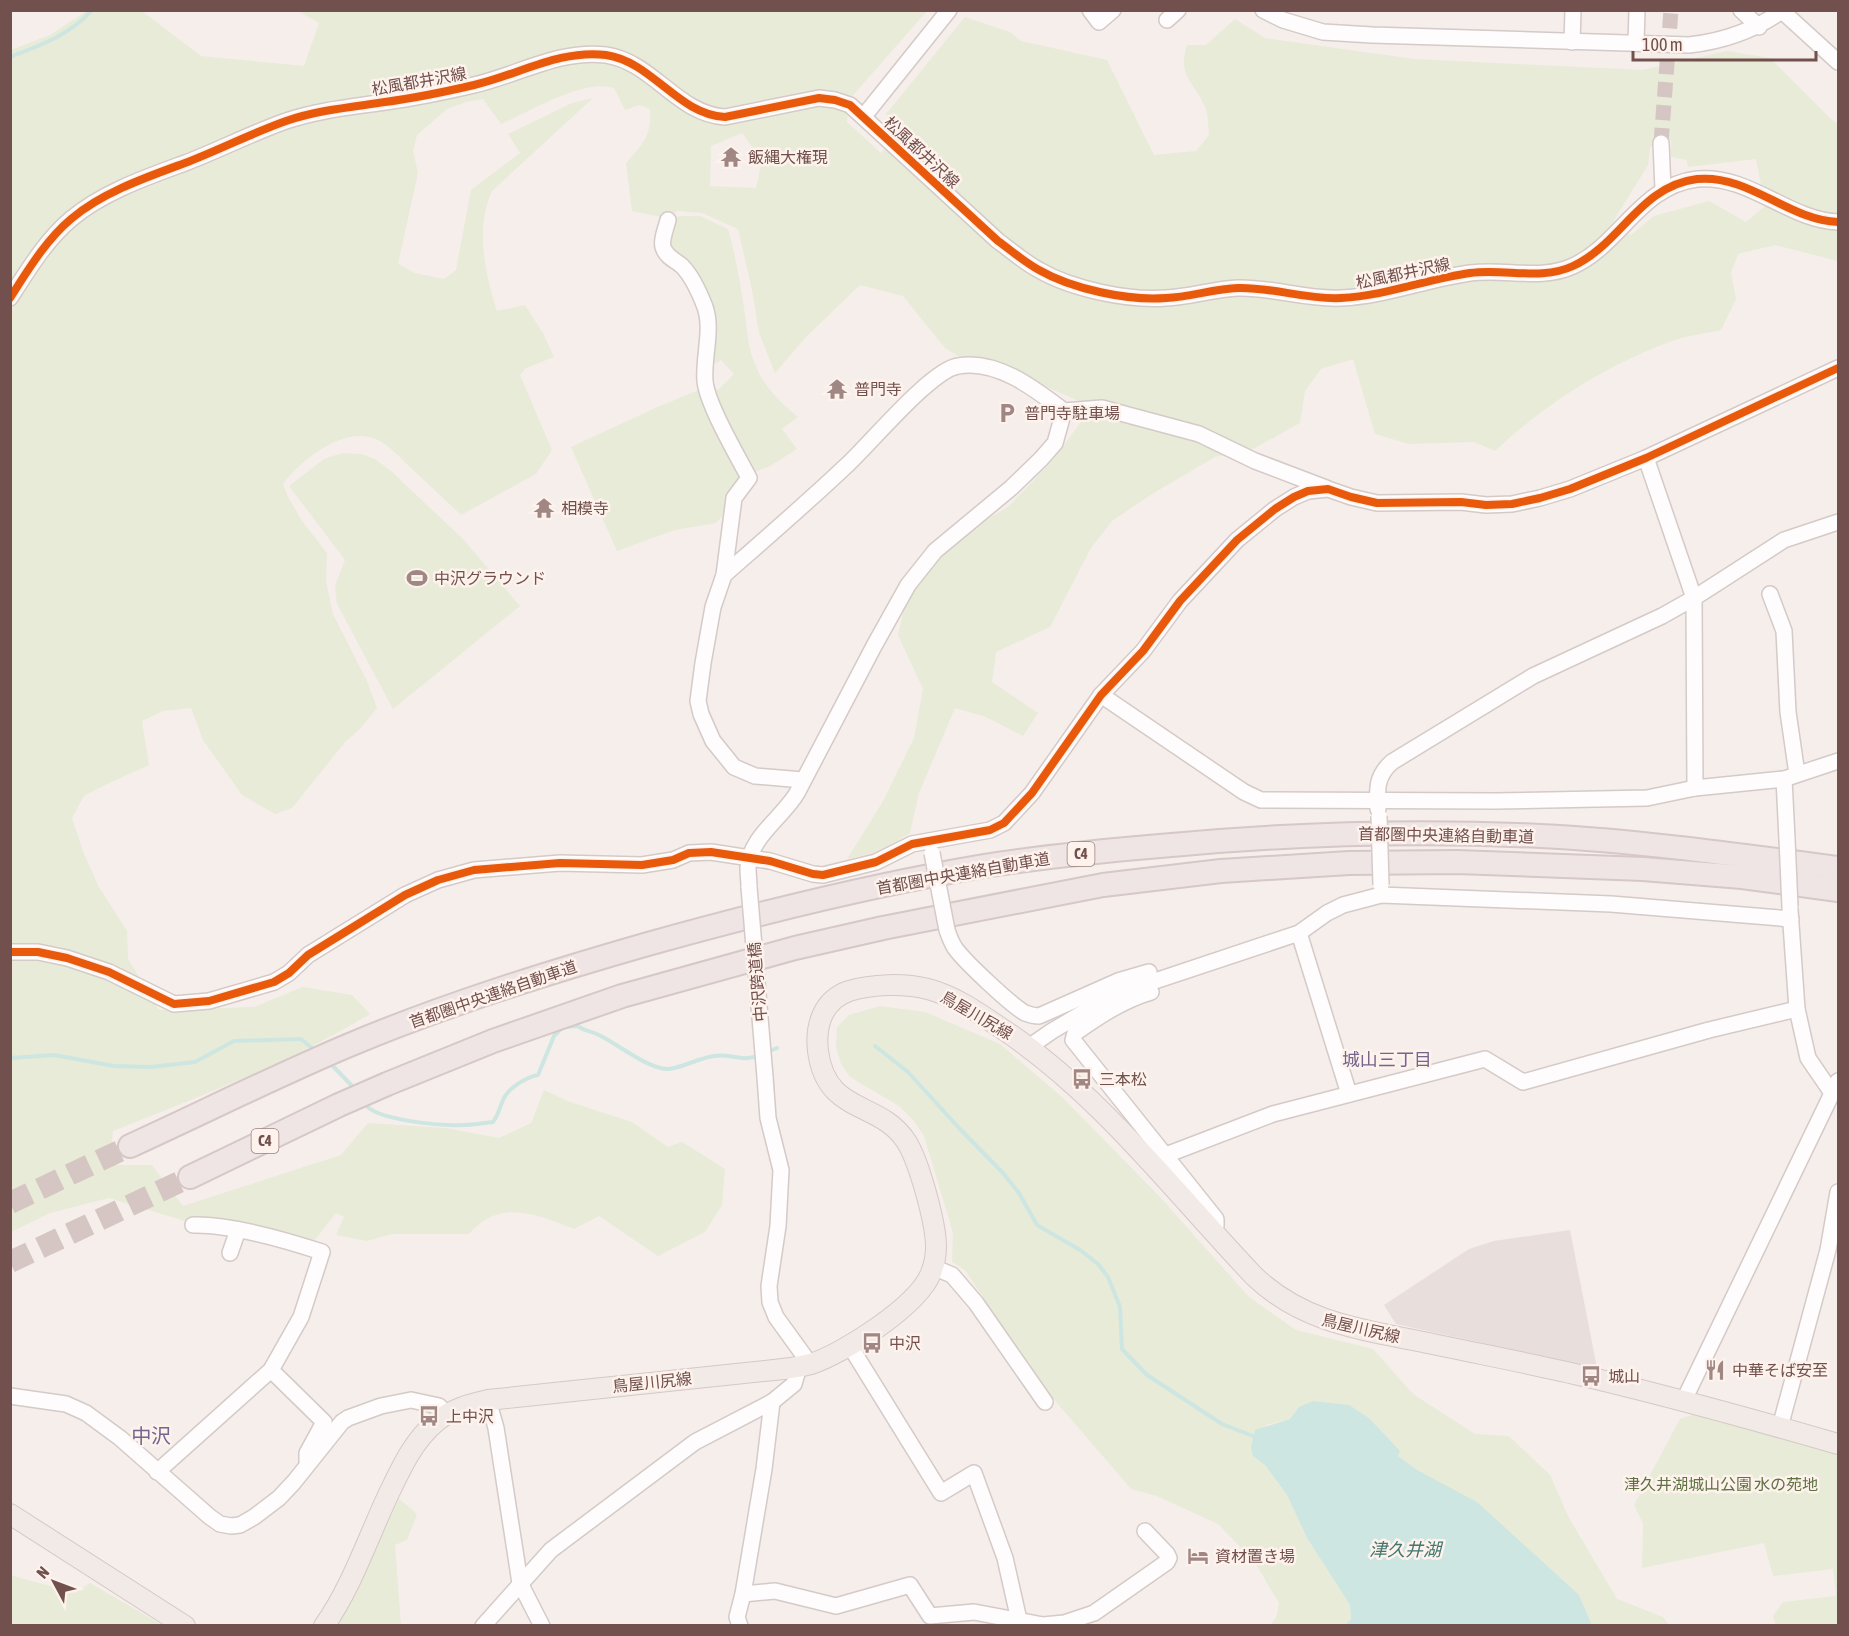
<svg xmlns="http://www.w3.org/2000/svg" width="1849" height="1636" viewBox="0 0 1849 1636" font-family="'Asap Condensed','Noto Sans JP',sans-serif">
<style>
.industrial{fill:#e8dedc}
.green{fill:#e8ebd7;fill-rule:evenodd}
.water{fill:#cde6e2}
.lines{fill:none;stroke-linecap:round;stroke-linejoin:round}
.stream{stroke:#cde6e2;stroke-width:4}
.minor-tunnel{stroke:#d5c6c4;stroke-width:15;stroke-dasharray:15 8;stroke-linecap:butt}
.highway-tunnel{stroke:#d5c6c4;stroke-width:22;stroke-dasharray:22 11;stroke-linecap:butt}
.minor-casing{stroke:#d4cac8;stroke-width:18}
.major-casing{stroke:#d5c8c7;stroke-width:22}
.highway-casing{stroke:#d5c8c7;stroke-width:26}
.minor{stroke:#fefcfc;stroke-width:15}
.major{stroke:#f1eae6;stroke-width:20}
.highway{stroke:#f0e5e5;stroke-width:22}
.minor-bridge-casing{stroke:#d4cac8;stroke-width:18;stroke-linecap:butt}
.minor-bridge{stroke:#fefcfc;stroke-width:15}
.cycleway-casing{stroke:#fef2ec;stroke-width:11}
.cycleway{stroke:#e8590c;stroke-width:8}
.labels{text-anchor:middle;stroke-width:5;stroke-linejoin:round;paint-order:stroke}
.shield{fill:#fef2ec;stroke:#9c817d;stroke-width:1.5}
.shield-label{font-size:15px;font-weight:bold;fill:#72504d}
.street-label{font-size:16px;fill:#72504d;stroke:#fef2ec}
.poi-label{font-size:16px;fill:#72504d;stroke:#fef2ec;text-anchor:start}
.park-label{font-size:16px;fill:#5e7242;stroke:#fef2ec}
.neighbourhood-label{font-size:18px;fill:#75658f;stroke:#fef2ec}
.water-label{font-size:18px;font-style:italic;fill:#417770;stroke:#fef2ec}
.quarter-label{font-size:20px;fill:#75658f;stroke:#fef2ec}
</style>
<rect width="100%" height="100%" fill="#f6eeeb"/>
<path class="industrial" d="M1570 1230 1597 1368 1396 1324 1384 1305 1469 1249 1494 1241Z"/>
<g class="green">
<path d="M88 10 142 11 201 56 304 66 319 23 298 11H927L849 100 847 122 881 153 901 130 886 114 965 17 1010 32 1021 41 1107 60 1154 155 1196 151 1209 135C1208 127 1209 115 1205 107 1194 80 1177 78 1187 45H1206L1235 19 1265 38 1414 59 1642 70 1727 51 1770 58 1831 119 1838 124V261L1775 245 1738 254 1731 273 1736 299 1721 330C1703 334 1684 336 1667 343 1604 366 1543 406 1495 451L1474 442 1409 444 1375 434 1353 359 1321 369 1305 391 1300 423 1255 448 1215 457 1152 494 1112 521 1091 548 1050 627 996 652 992 682 1038 713 1023 736 986 717 955 708 919 793 910 833 878 852 847 859 882 803 914 738 923 689 898 635 905 604 926 572 956 538 1008 507 1053 460 1092 407 998 365 969 363 945 348 903 296 860 285 807 336 775 373 759 333 752 290 738 229 702 213 678 211 661 217 632 211 626 163C643 144 652 135 650 109L640 105 625 110 614 88C585 78 530 111 501 124L483 99 466 102 447 109 417 135 413 151 418 173 398 264 415 273 444 279 456 270 471 190 520 153 508 134 572 103 593 98 492 191C475 228 485 273 497 311L525 305 543 333 554 357 526 368 520 375 552 450 536 474 461 515C444 499 427 483 410 467 400 458 390 446 378 440 345 424 301 460 283 484L288 497 302 521 327 553 326 582 333 614 367 681 377 708 358 731 346 741 292 808 275 814 242 795 203 740 191 708 163 711 142 721 149 765 107 784 84 796 72 818 84 854 99 887 127 931 128 959 159 1010 254 1007 303 987 352 995 370 1014C289 1063 200 1096 113 1131L110 1165H152L183 1206 341 1155 368 1123 445 1128 499 1138 531 1123 544 1090 570 1102 632 1122 668 1147 682 1142 725 1169 722 1205 705 1232 658 1256 599 1216 574 1229C537 1214 500 1198 469 1234H392L367 1241 336 1235 344 1217 336 1213 314 1241 209 1218 185 1221 109 1198 50 1213 11 1232V50L50 35ZM742 133 762 160 756 188 710 186 711 146ZM1671 140V157L1687 160 1688 167 1756 159 1765 206 1746 222 1709 201 1654 216 1631 235 1611 225 1648 165 1650 147Z"/>
<path d="M681 216H700L728 229C736 257 741 286 745 315 747 332 748 348 755 364 763 386 781 403 798 417L782 429 797 449 770 466 745 476 732 487 724 514 716 523 675 530 617 551 571 447 653 409 711 385 718 390 734 374 721 360 717 363H710L711 318 666 243 672 218Z"/>
<path d="M342 453 362 454 375 459 391 471 463 539 520 606 393 709 337 604 335 586 345 560 289 486 324 459Z"/>
<path d="M880 1006 925 1012 1000 1044 1062 1097 1160 1197 1249 1297 1296 1330 1373 1349 1413 1394 1475 1434 1509 1436 1550 1475 1568 1516 1617 1599 1663 1617 1669 1625H1592L1579 1595 1398 1456 1399 1451 1395 1447 1299 1407 1290 1419 1266 1425 1265 1465 1287 1495 1307 1538 1350 1605 1351 1619 1345 1625H1271L1277 1615 1279 1603 1254 1561 1218 1524 1157 1496 1131 1489 1051 1396 1010 1338 965 1270 952 1262 953 1233 924 1136 913 1120 899 1106 850 1077 841 1064 836 1047 837 1027 849 1015Z"/>
<path d="M1700 1412 1838 1448V1625H1776L1773 1616 1783 1602 1836 1596 1833 1569 1773 1576 1764 1543 1642 1568 1643 1523 1634 1505 1680 1419Z"/>
<path d="M397 1497 417 1514 407 1540 395 1545 401 1625 332 1626Z"/>
<path d="M10 1575 75 1593 90 1583 162 1625H11Z"/>
</g>
<path class="water" d="M1313 1401 1349 1405 1369 1418 1400 1451 1398 1456 1417 1470 1477 1502 1579 1595 1592 1625H1345L1351 1619 1350 1605 1307 1538 1287 1495 1265 1465 1253 1456 1251 1447 1255 1430 1290 1419 1299 1407Z"/>
<g class="lines">
<g class="stream">
<path d="M10 57C41 45 70 35 92 10"/>
<path d="M875 1046 908 1072 959 1128 1003 1173 1019 1193 1037 1225 1080 1250 1098 1264 1108 1277 1120 1307 1122 1349 1147 1375 1222 1424 1258 1438"/>
<path d="M767 1052 777 1048"/>
<path d="M10 1058 54 1055 114 1066 151 1067 195 1062 234 1041 301 1039 317 1052"/>
<path d="M329 1062 355 1089"/>
<path d="M364 1103C375 1121 443 1126 464 1125 474 1125 483 1123 493 1122 499 1114 499 1109 503 1100 507 1089 526 1077 538 1075L554 1036 563 1027 578 1026C583 1031 592 1031 599 1035 616 1043 651 1071 669 1069 684 1067 699 1058 714 1056 731 1053 742 1063 760 1055"/>
</g>
<path class="minor-tunnel" d="M1661 143 1671 10"/>
<g class="highway-tunnel">
<path d="M10 1203 130 1146"/>
<path d="M10 1262 190 1177"/>
</g>
<g class="minor-casing">
<g id="minor">
<path d="M1090 10 1099 22 1113 10"/>
<path d="M1263 10 1283 20 1323 32 1372 35 1689 45C1724 41 1754 31 1783 10"/>
<path d="M1741 10 1759 27"/>
<path d="M1782 11 1838 62"/>
<path d="M1167 20 1178 10"/>
<path d="M1572 42 1573 10"/>
<path d="M1636 43 1637 10"/>
<path d="M864 116 949 10"/>
<path d="M1661 143 1663 189"/>
<path d="M668 220C666 228 661 240 663 247 666 257 675 260 682 266 692 276 700 294 705 307 713 330 703 357 705 381 707 404 737 455 749 478L734 498 724 575 713 607 703 663 698 701 701 714 713 741 734 767 755 776 803 780"/>
<path d="M10 298C28 270 46 240 71 219 103 192 147 177 185 163 219 150 252 133 286 121 318 110 352 107 385 102 415 98 444 92 474 85 518 75 560 49 606 55 653 62 677 114 725 117L819 98 835 100 850 105 998 241C1012 251 1024 262 1039 270 1072 289 1128 301 1166 298 1190 297 1213 289 1238 288 1273 287 1307 300 1341 298 1385 296 1427 279 1470 273 1504 268 1541 281 1573 266 1621 244 1640 186 1697 179 1749 174 1788 220 1838 222"/>
<path d="M1646 458 1694 598 1695 788"/>
<path d="M724 575C765 539 807 503 847 465 870 444 931 370 958 366 997 359 1035 389 1064 411L1102 408 1199 434 1255 461 1326 488"/>
<path d="M1770 594 1784 631 1788 712 1797 774"/>
<path d="M1101 695 1244 792 1261 800 1495 801 1647 798 1695 788 1784 779 1838 761"/>
<path d="M1784 779 1787 839"/>
<path d="M1378 809C1377 789 1376 776 1392 762L1533 676 1662 616 1694 598 1784 540 1838 522"/>
<path d="M749 887C749 881 748 874 748 868 749 838 783 817 797 793L874 646 908 585 935 551 1011 488 1041 459 1055 443 1064 411"/>
<path d="M1790 910 1797 1009 1808 1058 1832 1093"/>
<path d="M947 930C949 936 951 942 955 948 965 962 1011 1005 1025 1013 1030 1015 1034 1016 1039 1016L1118 981 1149 972"/>
<path d="M1299 933 1349 1094"/>
<path d="M10 952H38L67 958 109 972 174 1004 209 1001 274 982 289 973 308 955 405 895 438 880 474 870 560 863 642 865 673 860 689 853 711 852 770 861 813 874 823 875 876 862 912 844 990 830 1004 823 1032 793 1101 695 1143 651 1180 601 1237 540 1275 509 1294 497 1308 491 1328 489 1351 497 1377 503 1461 502 1486 505 1512 504 1540 498 1570 489 1646 458 1838 368"/>
<path d="M1151 992C1123 1000 1098 1017 1075 1033L1073 1040 1216 1219V1226L1211 1231"/>
<path d="M1029 1047 1052 1031 1113 995 1299 933 1327 913 1343 905 1381 895 1611 904 1791 919"/>
<path d="M765 1077 768 1118 781 1170 778 1226 769 1286 770 1302 776 1317 810 1364"/>
<path d="M1166 1155 1273 1114 1485 1059 1523 1082 1709 1030 1797 1009"/>
<path d="M230 1253 238 1230"/>
<path d="M933 1267 952 1275 976 1303 1045 1402"/>
<path d="M850 1346 941 1493 974 1473 1005 1558 1019 1620"/>
<path d="M271 1370 324 1422 307 1453V1461"/>
<path d="M10 1396 66 1404 86 1413 120 1438 210 1517 220 1524 231 1526 240 1525 254 1517 279 1498 294 1482 342 1422 348 1418 381 1406 411 1400 439 1406 447 1414"/>
<path d="M488 1400 496 1428 520 1583 542 1626"/>
<path d="M1684 1400 1838 1081"/>
<path d="M1780 1427 1828 1250 1838 1192"/>
<path d="M157 1472 271 1370 301 1317 322 1252C285 1240 231 1224 193 1225"/>
<path d="M743 1594 775 1591 836 1606 910 1585 930 1616 974 1612 1043 1625 1064 1623 1094 1613 1167 1562 1169 1558 1167 1554 1145 1531"/>
<path d="M483 1626 551 1550 695 1442 772 1402 794 1384 799 1367"/>
<path d="M740 1626 737 1617 743 1594 764 1469 772 1402"/>
</g>
</g>
<g class="major-casing">
<g id="major">
<path d="M10 1514 185 1626"/>
<path d="M324 1626C352 1587 370 1532 391 1489 403 1464 415 1439 437 1421 452 1409 470 1404 488 1400L774 1370C786 1369 799 1367 811 1364 844 1353 918 1306 931 1273 934 1265 936 1256 936 1247 936 1223 919 1161 906 1141 879 1100 826 1115 818 1051 815 1025 823 1000 849 991 872 984 904 983 928 989 954 996 976 1011 998 1026 1099 1092 1172 1190 1254 1276 1305 1325 1367 1330 1433 1344 1485 1355 1537 1365 1588 1377 1672 1397 1755 1420 1838 1444"/>
</g>
</g>
<g class="highway-casing">
<g id="highway">
<path d="M130 1146C202 1113 274 1077 347 1046 444 1005 547 973 648 944 759 913 871 885 984 866 1042 857 1101 851 1160 846 1286 834 1413 830 1540 836 1640 841 1739 855 1838 868"/>
<path d="M190 1177 339 1105 387 1084 493 1041 622 996 795 948 883 928 1103 885 1221 871 1349 863 1457 862 1643 869 1742 877 1838 890"/>
</g>
</g>
<use href="#minor" class="minor"/>
<use href="#major" class="major"/>
<use href="#highway" class="highway"/>
<g class="minor-bridge-casing">
<g id="minor-bridge">
<path d="M1379 816 1381 885"/>
<path d="M1787 839 1790 907"/>
<path d="M932 853 947 930"/>
<path d="M749 887 765 1077"/>
</g>
</g>
<use href="#minor-bridge" class="minor-bridge"/>
<g class="cycleway-casing">
<g id="cycleway">
<path d="M10 298C28 270 46 240 71 219 103 192 147 177 185 163 219 150 252 133 286 121 318 110 352 107 385 102 415 98 444 92 474 85 518 75 560 49 606 55 653 62 677 114 725 117L819 98 835 100 850 105 998 241C1012 251 1024 262 1039 270 1072 289 1128 301 1166 298 1190 297 1213 289 1238 288 1273 287 1307 300 1341 298 1385 296 1427 279 1470 273 1504 268 1541 281 1573 266 1621 244 1640 186 1697 179 1749 174 1788 220 1838 222"/>
<path d="M10 952H38L67 958 109 972 174 1004 209 1001 274 982 289 973 308 955 405 895 438 880 474 870 560 863 642 865 673 860 689 853 711 852 770 861 813 874 823 875 876 862 912 844 990 830 1004 823 1032 793 1101 695 1143 651 1180 601 1237 540 1275 509 1294 497 1308 491 1328 489 1351 497 1377 503 1461 502 1486 505 1512 504 1540 498 1570 489 1646 458 1838 368"/>
</g>
</g>
<use href="#cycleway" class="cycleway"/>
</g>
<defs>
<g id="temple-bare" transform="scale(1.62)"><path d="M0-6L5-2H3V0L6.5 2.5H4V6H1.5V3h-3V6H-4V2.5H-6.5L-3 0V-2H-5Z" fill="#a08784" stroke="#fef2ec" stroke-width="2.5" paint-order="stroke"/></g>
<g id="parking-bare" transform="scale(1.62)"><path d="M-3.5-5.5H1a3.5 3.5 0 0 1 0 7H-1V5.5H-3.5ZM-1-3.4V-.6H.8a1.4 1.4 0 0 0 0-2.8Z" fill="#a08784" stroke="#fef2ec" stroke-width="2.5" paint-order="stroke"/></g>
<g id="stadium-bare" transform="scale(1.62)"><path d="M0-5a6.5 5 0 1 0 0 10a6.5 5 0 1 0 0-10ZM-3.5-1.8h7v3.6h-7Z" fill="#a08784" stroke="#fef2ec" stroke-width="2.5" paint-order="stroke"/></g>
<g id="bus-bare" transform="scale(1.62)"><path d="M-5-6H5V4H4V6H2V4H-2V6H-4V4H-5ZM-3.5-4V0h7V-4ZM-3.5 1.2v1.5H-2V1.2ZM2 1.2v1.5H3.5V1.2Z" fill="#a08784" stroke="#fef2ec" stroke-width="2.5" paint-order="stroke"/></g>
<g id="restaurant-bare" transform="scale(1.62)"><path d="M-5-6h1v4h1v-4h1v4h1v-4h1v5L-1.5 .5V6h-2V.5L-5-1ZM5-6V6H3V1.5H1.5Q1.5-4 5-6Z" fill="#a08784" stroke="#fef2ec" stroke-width="2.5" paint-order="stroke"/></g>
<g id="hotel-bare" transform="scale(1.62)"><path d="M-6-4.5h1.5V1H6V5H4.5V3h-9V5H-6ZM-4 0a1.8 1.8 0 1 1 3.6 0ZM.5 0V-2.5h3Q6-2.5 6 0Z" fill="#a08784" stroke="#fef2ec" stroke-width="2.5" paint-order="stroke"/></g>
</defs>
<g fill-rule="evenodd">
<use href="#temple-bare" x="731" y="157"/>
<use href="#temple-bare" x="837" y="389"/>
<use href="#parking-bare" x="1007" y="413"/>
<use href="#temple-bare" x="544" y="508"/>
<use href="#stadium-bare" x="417" y="578"/>
<use href="#bus-bare" x="1082" y="1079"/>
<use href="#bus-bare" x="872" y="1343"/>
<use href="#restaurant-bare" x="1715" y="1370"/>
<use href="#bus-bare" x="1591" y="1376"/>
<use href="#bus-bare" x="429" y="1416"/>
<use href="#hotel-bare" x="1198" y="1556"/>
</g>
<g class="labels">
<g class="shield">
<rect x="1067.5" y="842" width="27" height="24" rx="4.5"/>
<rect x="251.5" y="1129" width="27" height="24" rx="4.5"/>
</g>
<g class="shield-label">
<text x="1081" y="859">C4</text>
<text x="265" y="1146">C4</text>
</g>
<g class="street-label">
<text transform="translate(419 81) rotate(-10)" y="6">松風都井沢線</text>
<text transform="translate(922 152) rotate(43)" y="6">松風都井沢線</text>
<text transform="translate(1403 273) rotate(-12)" y="6">松風都井沢線</text>
<text transform="translate(1446 835) rotate(1)" y="6">首都圏中央連絡自動車道</text>
<text transform="translate(963 873) rotate(-10)" y="6">首都圏中央連絡自動車道</text>
<text transform="translate(757 982) rotate(-95)" y="6">中沢跨道橋</text>
<text transform="translate(493 994) rotate(-19)" y="6">首都圏中央連絡自動車道</text>
<text transform="translate(977 1015) rotate(30)" y="6">鳥屋川尻線</text>
<text transform="translate(1361 1328) rotate(13)" y="6">鳥屋川尻線</text>
<text transform="translate(652 1382) rotate(-6)" y="6">鳥屋川尻線</text>
</g>
<g class="poi-label">
<text x="748" y="163">飯縄大権現</text>
<text x="854" y="395">普門寺</text>
<text x="1024" y="419">普門寺駐車場</text>
<text x="561" y="514">相模寺</text>
<text x="434" y="584">中沢グラウンド</text>
<text x="1099" y="1085">三本松</text>
<text x="889" y="1349">中沢</text>
<text x="1732" y="1376">中華そば安至</text>
<text x="1608" y="1382">城山</text>
<text x="446" y="1422">上中沢</text>
<text x="1215" y="1562">資材置き場</text>
</g>
<g class="park-label">
<text x="1721" y="1490">津久井湖城山公園 水の苑地</text>
</g>
<g class="neighbourhood-label">
<text x="1387" y="1066">城山三丁目</text>
</g>
<g class="water-label">
<text x="1405" y="1556">津久井湖</text>
</g>
<g class="quarter-label">
<text x="151" y="1443">中沢</text>
</g>
</g>
<rect width="1849" height="1636" fill="none" stroke="#72504d" stroke-width="24"/>
<g transform="translate(54 1582) rotate(311)" stroke="#fef2ec" stroke-width="4.5" paint-order="stroke">
<path d="M0-4.5L10 22L0 15L-10 22Z" fill="#72504d"/>
<text y="-9" font-size="16" font-weight="bold" text-anchor="middle" fill="#72504d">N</text>
</g>
<path d="M1633 51v9h183v-9" fill="none" stroke="#72504d" stroke-width="3"/>
<text x="1642" y="51" font-size="18" fill="#72504d" stroke="#fef2ec" stroke-width="4.5" paint-order="stroke">100 m</text>
</svg>
